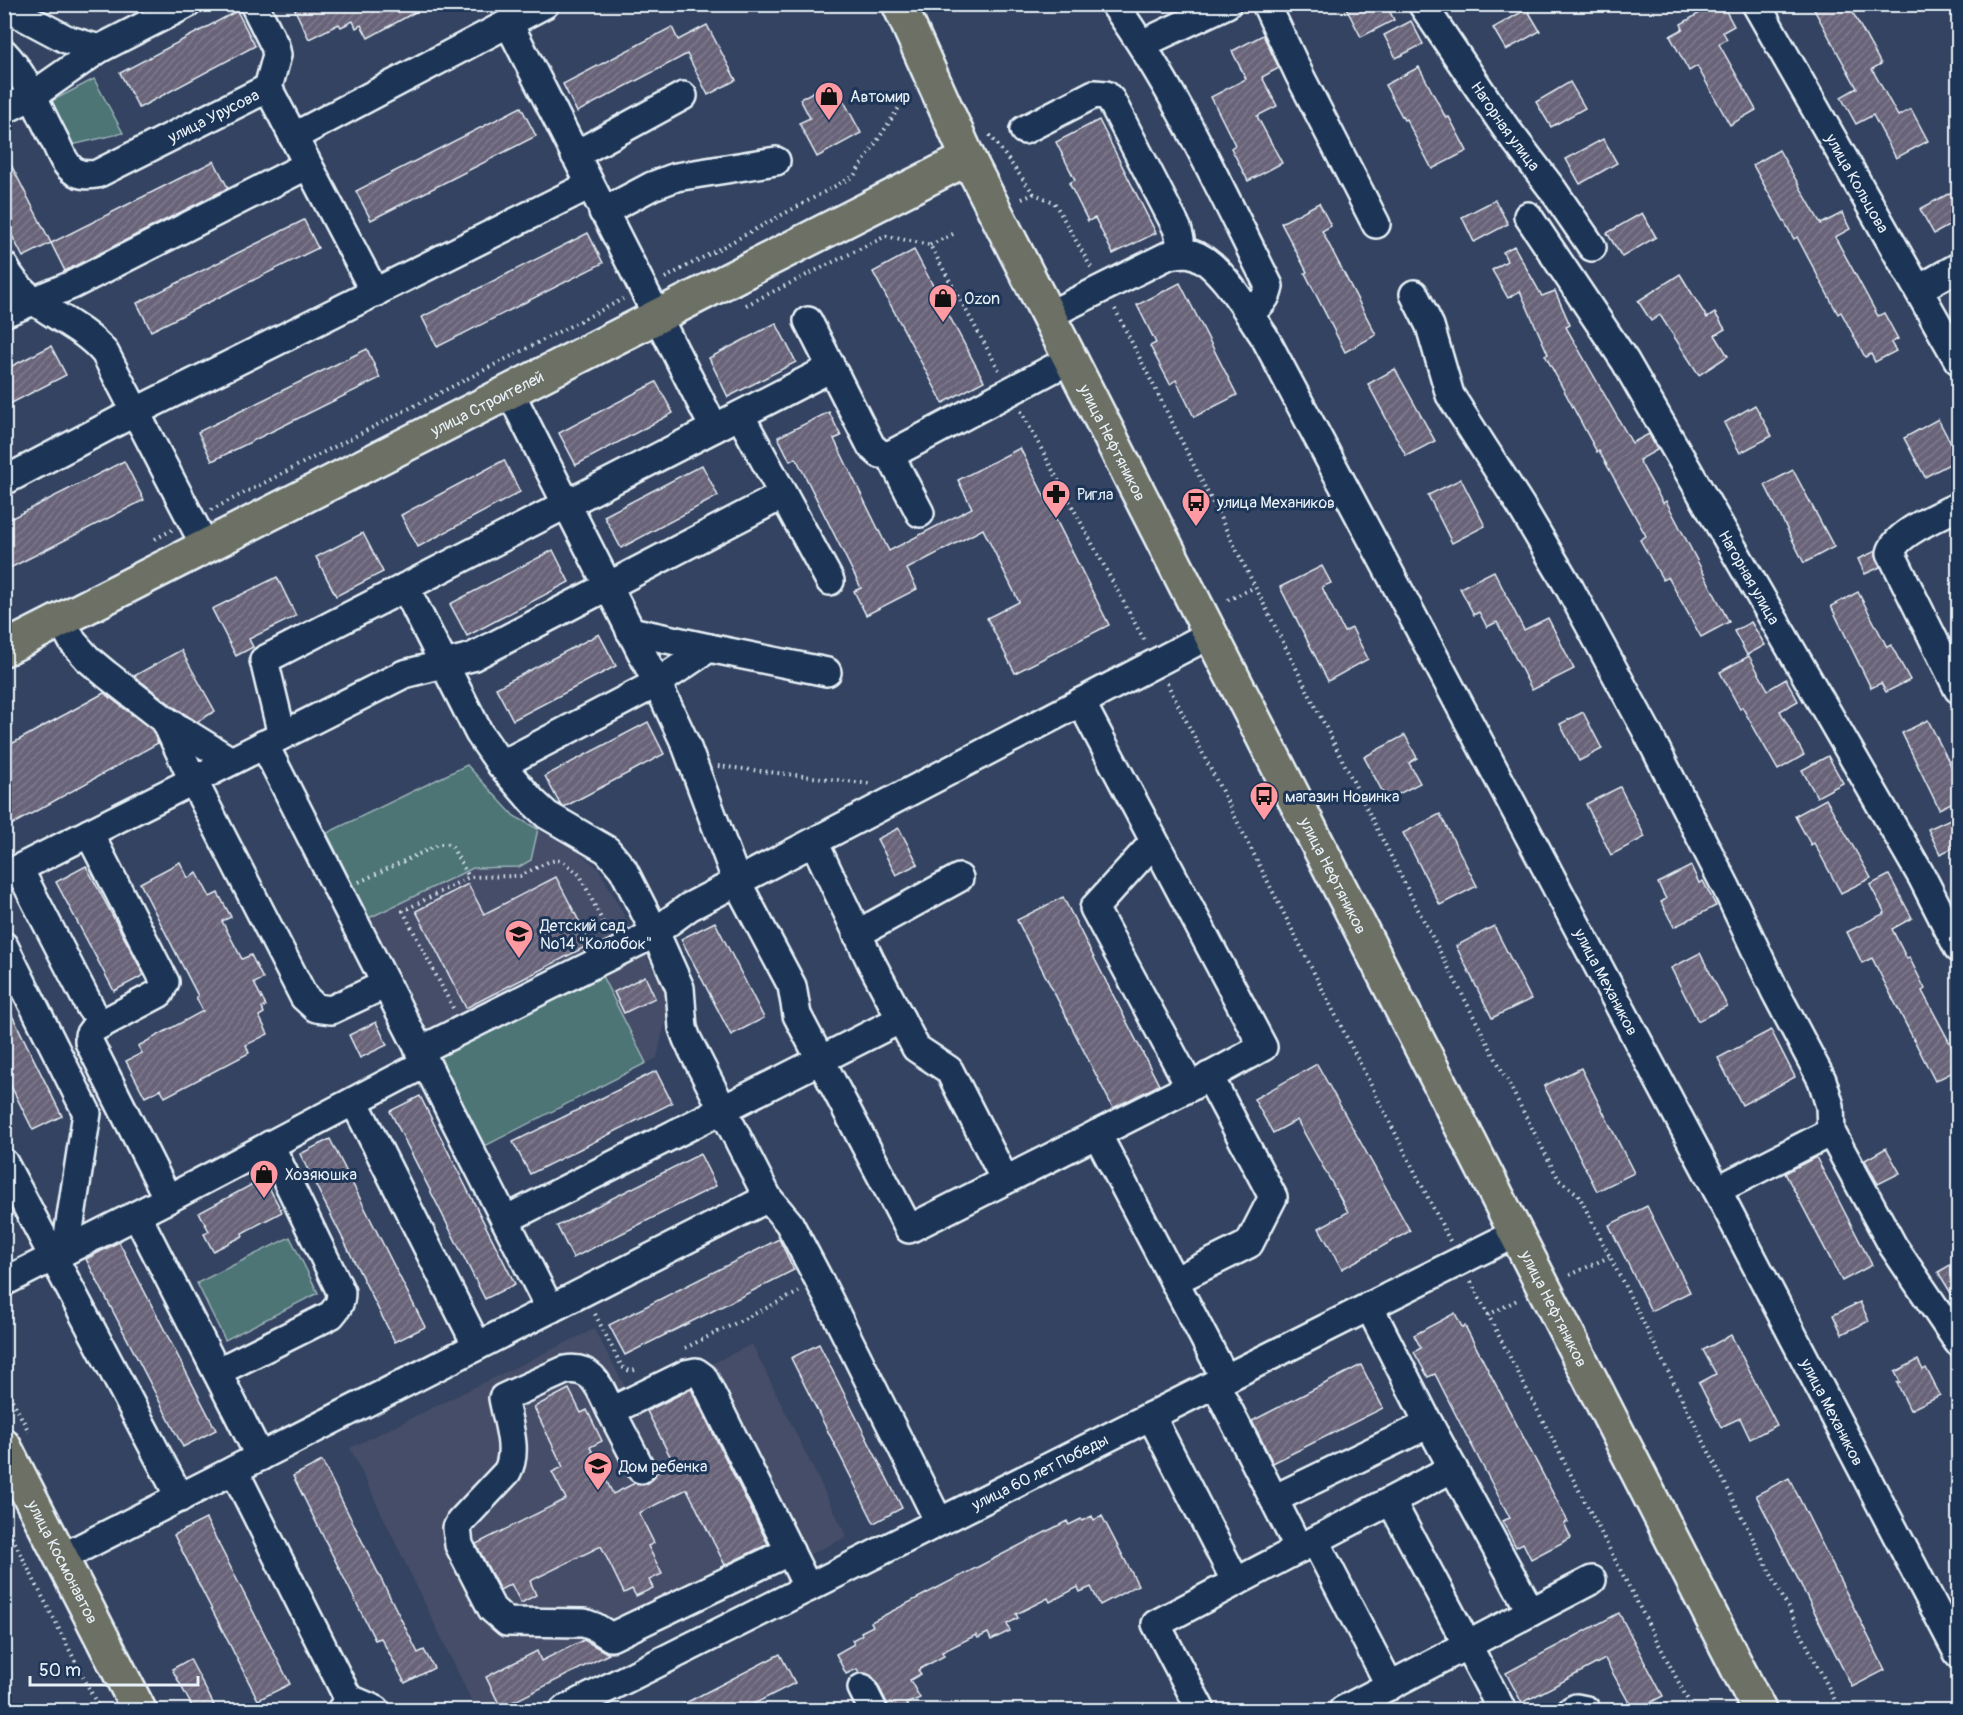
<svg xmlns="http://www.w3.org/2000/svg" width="1963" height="1715" viewBox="0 0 1963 1715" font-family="Pangolin,sans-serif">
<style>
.built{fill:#444d68}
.park{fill:#4e7476;stroke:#9bb2b7;stroke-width:1.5}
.building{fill:url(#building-hatch);stroke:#e8f1f8;stroke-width:1.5}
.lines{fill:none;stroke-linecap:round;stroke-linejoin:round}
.minor-casing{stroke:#e8f1f8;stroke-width:32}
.major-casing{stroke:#e8f1f8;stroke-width:38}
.path{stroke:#e8f1f8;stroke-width:4;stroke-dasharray:1.5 4.5;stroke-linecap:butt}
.minor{stroke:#1d3557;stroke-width:27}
.major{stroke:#6c7065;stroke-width:33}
.labels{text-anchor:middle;stroke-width:6;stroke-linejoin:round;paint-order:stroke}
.poi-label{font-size:16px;fill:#e8f1f8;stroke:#1d3557;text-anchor:start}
.street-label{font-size:16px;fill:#e8f1f8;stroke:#1d3557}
</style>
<defs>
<pattern id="building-hatch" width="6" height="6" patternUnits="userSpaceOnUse" patternTransform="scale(1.5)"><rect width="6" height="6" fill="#686378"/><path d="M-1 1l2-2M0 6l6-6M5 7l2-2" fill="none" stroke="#7e7a8c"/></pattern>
</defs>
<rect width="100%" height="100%" fill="#344361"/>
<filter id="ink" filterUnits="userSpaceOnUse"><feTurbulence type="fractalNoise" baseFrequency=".0167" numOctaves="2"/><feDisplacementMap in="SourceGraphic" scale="12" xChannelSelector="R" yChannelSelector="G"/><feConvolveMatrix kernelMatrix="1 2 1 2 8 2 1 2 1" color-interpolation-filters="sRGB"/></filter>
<g filter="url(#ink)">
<g class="built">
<path d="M467 765 514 816 577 851 599 869 670 1000 657 1058 483 1147 327 833Z"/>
<path d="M594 1329 628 1392 707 1366 752 1344 847 1537 795 1561 502 1710H476L350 1448Z"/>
</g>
<g class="park">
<path d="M94 79 123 133 68 146 46 104Z"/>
<path d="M467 765 514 816 538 829 531 860 519 867 473 868 369 918 327 833Z"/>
<path d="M600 972 646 1063 483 1147 436 1053Z"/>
<path d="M290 1237 318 1293 225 1340 197 1283Z"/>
</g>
<g class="building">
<path d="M306 4H430L368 38 361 25 356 28 353 21 341 27 339 24 309 39 295 10Z"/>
<path d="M1344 4H1386L1394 20 1361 37Z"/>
<path d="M1715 4H1722L1734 26 1723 32 1727 39 1719 44 1756 110 1730 125 1697 66 1689 71 1670 36 1683 29 1681 24Z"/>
<path d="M1811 4H1848L1881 64 1872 69 1898 116 1911 109 1928 141 1896 158 1873 115 1856 124 1841 97 1857 88Z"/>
<path d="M1527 9 1540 31 1506 50 1493 28Z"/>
<path d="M237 11 255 46 139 108 120 73Z"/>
<path d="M1411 21 1423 44 1396 58 1384 35Z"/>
<path d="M707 25 736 80 708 95 687 54 577 112 563 84 672 27 678 40Z"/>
<path d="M1263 35 1279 68 1262 77 1277 106 1257 116 1282 163 1248 181 1231 148 1235 145 1211 97 1246 79 1232 51Z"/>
<path d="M1419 67 1446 118 1449 117 1467 151 1432 169 1406 119 1404 120 1385 85Z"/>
<path d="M833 81 861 133 817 157 799 123 810 118 800 99Z"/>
<path d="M1570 82 1585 108 1551 127 1536 102Z"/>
<path d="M521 107 536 136 371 220 356 191Z"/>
<path d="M1099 120 1156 233 1113 254 1095 218 1088 221 1069 183 1075 180 1056 142Z"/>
<path d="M1603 139 1617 163 1580 184 1566 159Z"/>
<path d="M1779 150 1821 224 1842 213 1850 229 1835 237 1878 316 1884 313 1898 339 1891 343 1896 351 1875 362 1871 354 1865 357 1841 312 1838 314 1797 237 1794 239 1753 165Z"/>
<path d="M4 151 51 243 23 257 4 220Z"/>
<path d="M214 161 228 188 65 271 51 243Z"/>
<path d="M1959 188V220L1934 234 1920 209Z"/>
<path d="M1495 200 1508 224 1474 242 1462 217Z"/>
<path d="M1319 203 1331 226 1322 231 1376 335 1345 352 1305 273 1307 272 1281 223Z"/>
<path d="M1642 213 1656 237 1622 257 1607 233Z"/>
<path d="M304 220 318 248 151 331 137 303Z"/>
<path d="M588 233 603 263 437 347 422 317Z"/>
<path d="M1514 246 1542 296 1555 291 1570 325 1566 327 1632 443 1649 434 1657 450 1639 460 1663 503 1666 501 1729 622 1701 637 1668 577 1663 580 1640 540 1646 536 1599 451 1597 452 1545 355 1548 354 1520 291 1508 298 1492 270 1507 261 1503 252Z"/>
<path d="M914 250 984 381 943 403 873 272Z"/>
<path d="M1680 274 1707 318 1715 313 1725 329 1715 335 1728 356 1699 375 1660 315 1651 321 1638 301Z"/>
<path d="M1180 283 1237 395 1194 417 1176 380 1170 384 1150 346 1156 343 1137 305Z"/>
<path d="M776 323 796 362 728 397 709 358Z"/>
<path d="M51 346 66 375 4 407V370Z"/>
<path d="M367 349 380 378 212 461 198 432Z"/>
<path d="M1395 369 1435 441 1406 456 1368 384Z"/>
<path d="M656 382 673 413 576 465 559 433Z"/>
<path d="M1755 405 1772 436 1740 453 1724 423Z"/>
<path d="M829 412 841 436 834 439 889 551 972 508 958 480 1020 448 1109 625 1015 673 987 618 1019 602 983 529 907 569 917 589 866 615 854 591 861 588 796 458 790 461 778 437Z"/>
<path d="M1938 419 1959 459 1925 477 1904 438Z"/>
<path d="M504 460 520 492 418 547 401 515Z"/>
<path d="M124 461 144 500 4 571V522Z"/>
<path d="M702 465 718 496 621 548 604 516Z"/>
<path d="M1793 470 1834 547 1804 563 1765 485Z"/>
<path d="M1461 479 1485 526 1452 543 1428 495Z"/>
<path d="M363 533 383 572 336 596 316 557Z"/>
<path d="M553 550 569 582 467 636 450 604Z"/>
<path d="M1876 551 1877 559 1880 567 1865 574 1858 559Z"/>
<path d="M1322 566 1331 583 1322 587 1344 632 1352 628 1368 659 1328 681 1280 587Z"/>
<path d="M1494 571 1524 630 1548 618 1574 669 1532 690 1497 622 1487 627 1479 612 1474 615 1460 588Z"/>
<path d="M277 577 296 616 249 639 253 647 236 656 212 609Z"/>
<path d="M1858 592 1887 647 1891 645 1910 680 1886 692 1881 683 1871 688 1831 606Z"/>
<path d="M1751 622 1765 645 1747 655 1734 631Z"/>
<path d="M599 634 616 666 513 720 496 688Z"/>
<path d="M181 650 215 711 197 722 174 707 134 676Z"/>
<path d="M1749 656 1768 690 1786 679 1798 701 1780 711 1804 755 1778 770 1742 707 1740 709 1720 672Z"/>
<path d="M104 693 152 730 158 743 4 829V748Z"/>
<path d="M1583 712 1602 749 1579 761 1560 724Z"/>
<path d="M1928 720 1951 766 1952 765 1959 777V799L1939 809 1902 733Z"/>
<path d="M648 722 664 754 564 807 560 804 545 776Z"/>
<path d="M1405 735 1417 758 1409 763 1420 783 1387 800 1364 757Z"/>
<path d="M1828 756 1843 783 1817 797 1802 770Z"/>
<path d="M1620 787 1645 837 1611 855 1586 804Z"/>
<path d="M1826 799 1871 878 1841 893 1814 843 1811 845 1795 816Z"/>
<path d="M1440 814 1477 886 1440 905 1403 833Z"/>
<path d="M1959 815V845L1940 854 1928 829Z"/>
<path d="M899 828 918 864 896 875 877 839Z"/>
<path d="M180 862 188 878 197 873 210 897 218 893 231 917 222 921 242 959 251 955 263 979 254 983 266 1006 262 1008 264 1013 259 1016 268 1034 246 1045 249 1053 165 1097 161 1089 145 1097 126 1061 142 1053 138 1046 203 1011 196 997 198 996 140 883Z"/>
<path d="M86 866 144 975 114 991 56 882Z"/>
<path d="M1691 866 1699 883 1703 881 1716 906 1674 927 1661 902 1666 899 1658 883Z"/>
<path d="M1889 875 1912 918 1892 929 1907 959 1909 957 1925 989 1922 991 1959 1060V1069L1935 1081 1872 958 1862 963 1847 932 1885 913 1870 885Z"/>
<path d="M556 877 591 944 466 1008 416 911 468 884 484 914Z"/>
<path d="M1063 897 1159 1085 1113 1108 1017 920Z"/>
<path d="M715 922 764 1018 731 1035 681 939Z"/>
<path d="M1494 926 1531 999 1492 1018 1456 946Z"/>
<path d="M1700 953 1727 1006 1698 1021 1671 968Z"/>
<path d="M645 976 655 998 624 1013 614 992Z"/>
<path d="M4 999 62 1116 33 1130 4 1072Z"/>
<path d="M376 1022 387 1045 360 1058 349 1035Z"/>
<path d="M1771 1030 1795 1077 1742 1105 1718 1058Z"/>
<path d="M1317 1064 1410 1231 1342 1269 1319 1228 1348 1212 1297 1120 1273 1133 1254 1099Z"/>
<path d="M1581 1068 1634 1173 1597 1191 1544 1086Z"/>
<path d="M656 1071 672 1103 530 1174 513 1142Z"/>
<path d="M420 1096 515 1284 485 1299 390 1111Z"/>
<path d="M330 1139 425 1327 395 1342 300 1154Z"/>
<path d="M1886 1148 1900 1173 1878 1184 1865 1160Z"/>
<path d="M700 1154 716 1186 573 1258 557 1226Z"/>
<path d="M1816 1157 1872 1265 1842 1281 1785 1173Z"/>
<path d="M264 1178 282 1212 242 1233 243 1236 213 1251 204 1234 209 1231 199 1213Z"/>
<path d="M1647 1206 1690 1292 1651 1311 1609 1225Z"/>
<path d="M779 1239 794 1270 625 1355 609 1325Z"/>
<path d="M119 1242 216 1430 183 1447 86 1259Z"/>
<path d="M1959 1260V1306L1938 1272Z"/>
<path d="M1860 1302 1869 1321 1842 1334 1833 1315Z"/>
<path d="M1455 1313 1462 1327 1465 1326 1568 1522 1564 1523 1571 1538 1531 1559 1523 1543 1516 1547 1502 1521 1510 1518 1461 1425 1435 1374 1428 1377 1414 1352 1421 1348 1414 1335Z"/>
<path d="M1731 1335 1777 1425 1750 1439 1740 1418 1721 1427 1699 1383 1716 1374 1703 1350Z"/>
<path d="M819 1344 902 1508 874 1523 791 1358Z"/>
<path d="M1918 1360 1923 1370 1926 1368 1940 1395 1910 1410 1897 1383 1900 1382 1895 1372Z"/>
<path d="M1361 1365 1383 1408 1273 1463 1252 1421Z"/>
<path d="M569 1389 581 1413 587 1410 602 1441 590 1447 613 1494 635 1483 641 1485 648 1483 654 1478 656 1473 674 1464 647 1411 691 1389 768 1544 725 1565 687 1489 639 1513 654 1543 648 1546 662 1574 649 1580 653 1588 636 1596 632 1589 624 1593 601 1546 530 1581 536 1595 521 1603 511 1584 500 1590 476 1544 566 1499 552 1472 563 1467 534 1407Z"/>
<path d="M322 1461 418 1653 424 1650 434 1668 405 1683 381 1638 375 1640 293 1476Z"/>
<path d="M1789 1478 1885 1670 1852 1687 1756 1495Z"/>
<path d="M1092 1516 1094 1520 1102 1516 1138 1585 1100 1605 1091 1587 1080 1592 1078 1587 1050 1602 1048 1598 1016 1614 1018 1618 1007 1624 1010 1631 991 1640 988 1633 978 1638 976 1635 942 1652 944 1656 918 1670 921 1674 910 1680 920 1698 906 1704 910 1710H889L887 1703 876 1681 870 1675 859 1673 857 1669 846 1674 836 1654 854 1644 852 1640 862 1635 861 1632 873 1626 871 1622 1067 1521 1069 1525 1081 1519 1082 1521Z"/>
<path d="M206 1519 290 1684 258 1700 174 1535Z"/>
<path d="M1619 1613 1663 1696 1636 1710H1633L1605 1659 1522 1703 1506 1673Z"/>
<path d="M584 1640 609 1654 501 1708 486 1677 537 1651 541 1661Z"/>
<path d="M780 1654 795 1683 742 1710H672Z"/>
<path d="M190 1659 214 1705 204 1710H194L172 1669Z"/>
</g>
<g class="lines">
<g class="minor-casing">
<g id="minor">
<path d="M254 4 275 46 277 55 268 88"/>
<path d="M1114 4C1177 92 1221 191 1269 286 1267 300 1258 306 1249 314"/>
<path d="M1266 4 1299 74 1376 224"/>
<path id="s1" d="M1422 4 1505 127 1553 190 1592 247"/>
<path id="s2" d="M1756 4 1958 360"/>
<path d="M4 6 66 39 99 49"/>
<path d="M509 24 714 428"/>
<path d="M1142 44 1227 4"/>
<path id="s3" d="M4 53C26 76 39 111 54 139 59 149 64 165 74 171 81 176 90 175 97 174L268 88"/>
<path d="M268 88 375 293"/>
<path d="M4 110 32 96 99 49 187 4"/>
<path d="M1024 130 1094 94 1106 95 1111 100 1177 228 1180 239 1179 253"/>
<path d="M293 137 545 4"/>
<path d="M575 155 683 96"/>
<path d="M603 212 652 186 676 177 776 161"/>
<path id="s4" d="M1528 216 1625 361 1922 877 1958 948"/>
<path d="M4 266C26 310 75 317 105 353L205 546"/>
<path d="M1919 289 1958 267"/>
<path d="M1414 294 1430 326 1450 395 1521 506 1570 589 1645 728 1727 889 1775 991 1822 1080 1830 1106 1831 1132"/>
<path d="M4 313 72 285 308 165"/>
<path id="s5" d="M1049 315 1169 255C1176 254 1184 252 1192 254 1220 262 1248 313 1264 336L1717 1190 1958 1653"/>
<path d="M808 321 871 446 880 454 890 455 1071 359"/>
<path d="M510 392 657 683 686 745 737 882 792 986 797 1015 909 1229 1190 1087 1263 1047 1081 702"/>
<path d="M740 415 830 581"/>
<path d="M890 455 920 513"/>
<path d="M4 481 135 412 590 185"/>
<path d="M1958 506C1940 516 1896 532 1891 553L1958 689"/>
<path d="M405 587 479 733 501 765 533 802 547 815 607 850 623 869 655 932 680 988 683 1028 687 1039 768 1198 789 1223 820 1282 939 1522"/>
<path d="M61 620 73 642 88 659 106 674 165 720 231 761"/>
<path d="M630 631 709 648"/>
<path d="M165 720 193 780 304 997 316 1008 331 1010 386 984"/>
<path d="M282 735 264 660 831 368"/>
<path d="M501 765 657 683 709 648 827 672"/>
<path d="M89 833 165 982 160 993 94 1028 89 1035V1042L168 1199"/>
<path d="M814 842 871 962 916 1048 949 1070 1005 1180"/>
<path d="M1154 842 1094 908 1190 1087"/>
<path d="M19 869 90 1007"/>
<path d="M4 876 404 674 472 657 783 495"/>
<path d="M857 934 959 878"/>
<path d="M4 946 87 1113 66 1249"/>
<path d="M419 1051 638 942 655 932 689 907 1211 634"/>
<path d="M426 1063 550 1309"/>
<path d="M354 1101 477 1346"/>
<path d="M1097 1134 1225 1378"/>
<path d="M4 1163 180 1498"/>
<path d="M1717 1190 1831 1132 1893 1246 1958 1342"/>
<path d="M137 1215 260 1457"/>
<path d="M505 1220 901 1019"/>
<path d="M1174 1281 1249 1244 1273 1197 1209 1076"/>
<path d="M4 1282 168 1199 426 1063 264 744"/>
<path d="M1369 1306 1429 1424 1531 1612"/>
<path d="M217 1372 331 1315C338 1307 341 1303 341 1292L270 1145"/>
<path d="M1215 1383 1299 1549"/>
<path d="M611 1411C600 1389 594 1365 565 1370L503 1398C507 1421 519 1451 507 1472L460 1522 457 1528 459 1545 492 1609 507 1622 584 1623 595 1627 611 1637 790 1551"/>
<path d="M1151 1416 1236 1582"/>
<path d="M641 1469 611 1411 686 1374 696 1372 703 1377 808 1588"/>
<path d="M234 1470 348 1698 345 1707 341 1710"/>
<path d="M1274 1499 1429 1424"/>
<path d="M1391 1501 1502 1710"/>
<path d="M1315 1541 1390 1686"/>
<path d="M61 1558 768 1198"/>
<path d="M862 1688 873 1710"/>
<path d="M348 1698 376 1710"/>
<path id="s6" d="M564 1710 1516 1233"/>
<path d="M1201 1710 1156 1624 1453 1468"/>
<path d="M1343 1710 1592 1580"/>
<path d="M1572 1710 1576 1708 1586 1710"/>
</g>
</g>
<g class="major-casing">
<g id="major">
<path id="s7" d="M899 4 968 158 996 213 1759 1710"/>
<path id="s8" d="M4 649 968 158"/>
<path id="s9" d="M4 1446 139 1710"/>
</g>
</g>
<g class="path">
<path d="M990 135 1034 194"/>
<path d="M1022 199 1034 194 1054 202 1092 269"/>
<path d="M930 245 955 233"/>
<path d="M665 278 854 176 900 106"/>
<path d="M746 305 886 236 930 245 999 370"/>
<path d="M1115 309 1413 900 1559 1180 1578 1194 1840 1710"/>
<path d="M1021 411 1145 642"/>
<path d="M211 510 623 299"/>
<path d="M155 539 172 530"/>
<path d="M1228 600 1255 587"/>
<path d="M1167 683 1450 1241"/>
<path d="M718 766 872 784"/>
<path d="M359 882 440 844H447L452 847 469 877"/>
<path d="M453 1008 403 911 469 877 520 876 548 862 556 860 564 862 580 875 608 933"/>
<path d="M1570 1275 1609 1257"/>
<path d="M1471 1282 1693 1710"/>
<path d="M595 1314 622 1367 630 1371 635 1370"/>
<path d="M1488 1315 1519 1299"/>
<path d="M685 1348 799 1292"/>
<path d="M4 1384 29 1432"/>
<path d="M4 1521 100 1710"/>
</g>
<use href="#minor" class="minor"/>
<use href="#major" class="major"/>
</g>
</g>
<defs>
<g id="shop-pin" transform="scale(1.5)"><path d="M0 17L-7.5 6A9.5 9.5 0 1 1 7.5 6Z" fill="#ff9aa2" stroke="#1d3557"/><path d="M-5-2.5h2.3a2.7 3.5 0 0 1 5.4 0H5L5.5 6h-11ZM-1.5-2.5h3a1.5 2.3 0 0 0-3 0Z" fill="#111"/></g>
<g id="pharmacy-pin" transform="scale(1.5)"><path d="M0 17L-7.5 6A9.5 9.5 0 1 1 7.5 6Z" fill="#ff9aa2" stroke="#1d3557"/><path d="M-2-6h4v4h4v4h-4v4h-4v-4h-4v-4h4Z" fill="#111"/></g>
<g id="bus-pin" transform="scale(1.5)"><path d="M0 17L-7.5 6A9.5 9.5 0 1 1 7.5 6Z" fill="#ff9aa2" stroke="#1d3557"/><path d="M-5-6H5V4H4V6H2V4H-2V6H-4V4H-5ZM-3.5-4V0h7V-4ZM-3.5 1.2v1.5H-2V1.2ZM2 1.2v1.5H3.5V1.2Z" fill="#111"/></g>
<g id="school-pin" transform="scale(1.5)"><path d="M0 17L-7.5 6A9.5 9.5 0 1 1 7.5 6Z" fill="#ff9aa2" stroke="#1d3557"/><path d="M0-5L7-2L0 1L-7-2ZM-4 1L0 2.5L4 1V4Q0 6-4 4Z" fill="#111"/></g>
</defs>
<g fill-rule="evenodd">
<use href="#shop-pin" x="829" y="96"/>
<use href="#shop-pin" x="943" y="298"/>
<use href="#pharmacy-pin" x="1056" y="494"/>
<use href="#bus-pin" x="1196" y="502"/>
<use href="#bus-pin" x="1264" y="796"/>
<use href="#school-pin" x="519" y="934"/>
<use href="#shop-pin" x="264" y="1174"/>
<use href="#school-pin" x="598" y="1466"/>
</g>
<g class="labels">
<g class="poi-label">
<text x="850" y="102">Автомир</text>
<text x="964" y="304">Ozon</text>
<text x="1077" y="500">Ригла</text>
<text x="1217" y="508">улица Механиков</text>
<text x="1285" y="802">магазин Новинка</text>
<text x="540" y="931">Детский сад<tspan x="540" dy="18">№14 "Колобок"</tspan></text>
<text x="285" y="1180">Хозяюшка</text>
<text x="619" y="1472">Дом ребенка</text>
</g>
<g class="street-label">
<text dy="6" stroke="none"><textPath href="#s3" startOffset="292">улица Урусова</textPath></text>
<text dy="6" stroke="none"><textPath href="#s1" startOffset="148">Нагорная улица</textPath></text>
<text dy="6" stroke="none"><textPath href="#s2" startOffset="206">улица Кольцова</textPath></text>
<text dy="6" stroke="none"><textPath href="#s8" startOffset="542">улица Строителей</textPath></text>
<text dy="6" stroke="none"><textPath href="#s7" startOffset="488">улица Нефтяников</textPath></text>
<text dy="6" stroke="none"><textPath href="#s4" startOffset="424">Нагорная улица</textPath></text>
<text dy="6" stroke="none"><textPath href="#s7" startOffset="974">улица Нефтяников</textPath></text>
<text dy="6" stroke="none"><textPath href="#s5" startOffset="999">улица Механиков</textPath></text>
<text dy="6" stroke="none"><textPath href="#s7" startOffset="1460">улица Нефтяников</textPath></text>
<text dy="6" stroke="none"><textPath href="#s5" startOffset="1485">улица Механиков</textPath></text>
<text dy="6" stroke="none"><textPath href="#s6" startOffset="532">улица 60 лет Победы</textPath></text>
<text dy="6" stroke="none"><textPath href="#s9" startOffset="130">улица Космонавтов</textPath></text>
</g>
</g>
<rect width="1963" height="1715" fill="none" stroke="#1d3557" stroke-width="24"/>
<rect x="12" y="12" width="1939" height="1691" fill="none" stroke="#e8f1f8" stroke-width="2" filter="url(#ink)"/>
<path d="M30 1676v9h168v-9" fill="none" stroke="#e8f1f8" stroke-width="3"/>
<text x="39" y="1676" font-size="18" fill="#e8f1f8" stroke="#1d3557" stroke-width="4.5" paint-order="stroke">50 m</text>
</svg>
